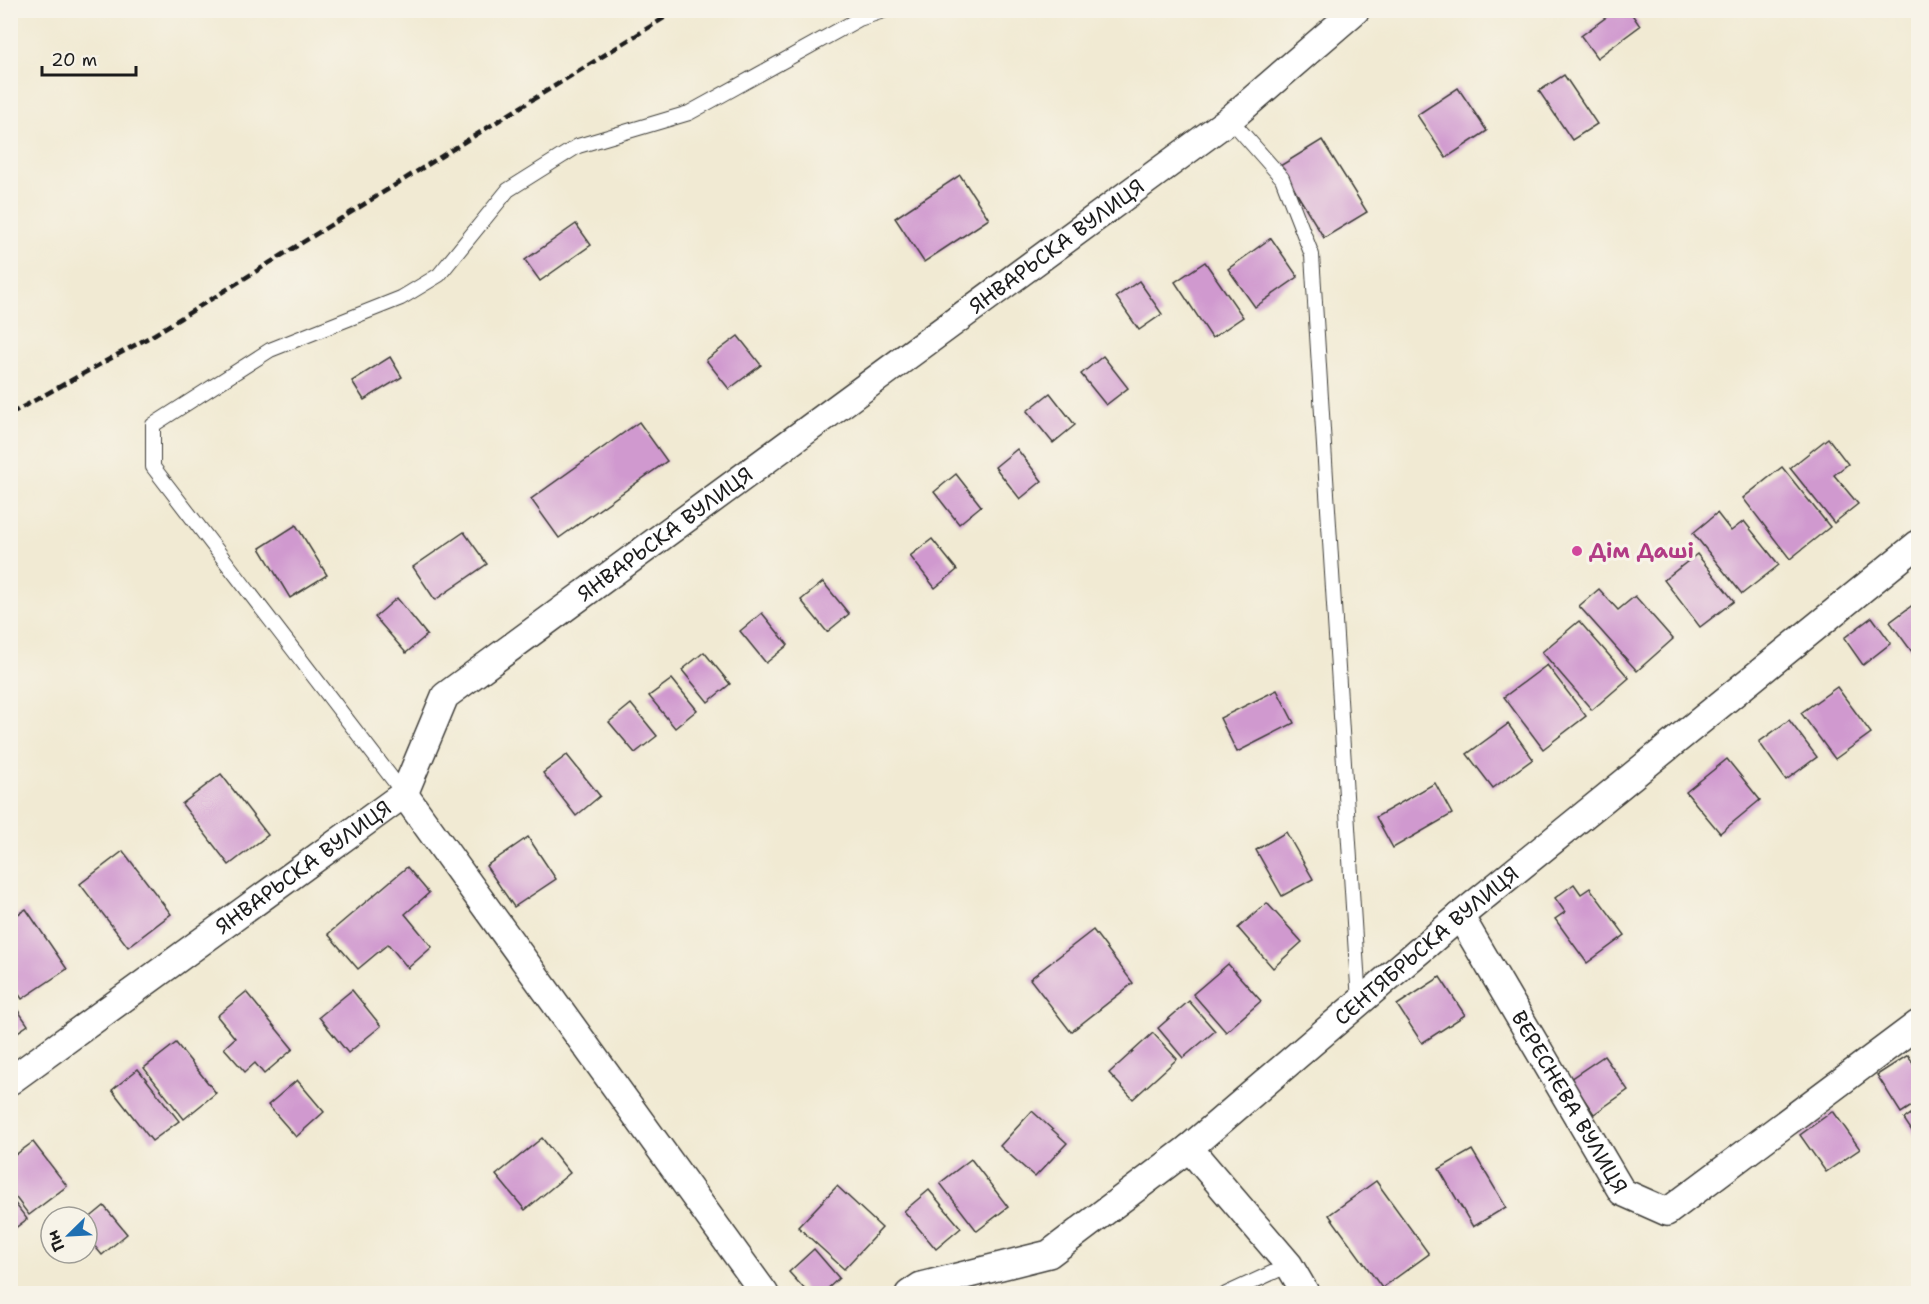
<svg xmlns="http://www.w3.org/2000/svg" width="1929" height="1304" viewBox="0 0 1929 1304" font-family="'Shantell Sans',sans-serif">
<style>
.building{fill:#d099cf}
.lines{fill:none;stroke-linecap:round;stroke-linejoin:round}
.lane-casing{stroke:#3c3b37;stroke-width:16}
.street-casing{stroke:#3c3b37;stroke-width:30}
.lane{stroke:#fff;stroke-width:14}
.street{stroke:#fff;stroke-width:27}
.rail{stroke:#1c1c1c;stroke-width:4.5;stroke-dasharray:9 4.5;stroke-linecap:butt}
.hotel-dot{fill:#d1479c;stroke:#f7f3e8;stroke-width:2}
.labels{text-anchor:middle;stroke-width:6;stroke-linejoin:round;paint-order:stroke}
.street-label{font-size:21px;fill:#1c1c1c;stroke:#f7f3e8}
.hotel-label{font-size:21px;font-weight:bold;fill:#b23c85;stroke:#f7f3e8;text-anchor:start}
</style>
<rect width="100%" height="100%" fill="#f7f3e8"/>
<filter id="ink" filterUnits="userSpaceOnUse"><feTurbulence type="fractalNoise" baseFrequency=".0167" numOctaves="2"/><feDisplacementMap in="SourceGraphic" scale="12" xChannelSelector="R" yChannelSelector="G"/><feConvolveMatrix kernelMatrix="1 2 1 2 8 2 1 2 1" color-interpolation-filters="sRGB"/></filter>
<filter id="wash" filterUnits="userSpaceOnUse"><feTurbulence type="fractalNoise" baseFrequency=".008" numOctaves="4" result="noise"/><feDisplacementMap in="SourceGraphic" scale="24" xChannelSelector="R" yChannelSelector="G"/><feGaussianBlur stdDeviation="1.35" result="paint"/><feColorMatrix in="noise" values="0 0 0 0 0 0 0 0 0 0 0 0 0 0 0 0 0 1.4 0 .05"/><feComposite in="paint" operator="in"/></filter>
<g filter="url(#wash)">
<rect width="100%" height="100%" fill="#f1ead3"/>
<g id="blocks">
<g class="building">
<path d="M1616 10H1629L1640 26 1597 58 1581 36Z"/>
<path d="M1564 75 1597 124 1572 140 1539 91Z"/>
<path d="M1458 88 1487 131 1446 158 1417 115Z"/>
<path d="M1322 140 1367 212 1324 238 1280 166Z"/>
<path d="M960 175 989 219 924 262 895 218Z"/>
<path d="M576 224 591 245 540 281 525 260Z"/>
<path d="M1271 238 1298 277 1255 307 1228 269Z"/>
<path d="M1205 262 1243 317 1212 338 1175 282Z"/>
<path d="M1139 281 1162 314 1139 330 1116 297Z"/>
<path d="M738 336 761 365 729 389 706 360Z"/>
<path d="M1103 356 1128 388 1106 405 1081 374Z"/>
<path d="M390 357 402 377 364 400 352 381Z"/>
<path d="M1050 393 1075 425 1053 443 1027 411Z"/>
<path d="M639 422 667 461 559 538 531 499Z"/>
<path d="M1828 438 1848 464 1834 475 1858 504 1834 523 1790 468Z"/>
<path d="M1017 449 1042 481 1020 499 995 467Z"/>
<path d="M1782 467 1830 527 1790 559 1743 498Z"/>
<path d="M956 474 981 506 959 524 934 492Z"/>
<path d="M1717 513 1731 531 1744 521 1779 565 1742 594 1693 533Z"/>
<path d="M296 525 327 575 290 598 260 548Z"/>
<path d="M464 532 487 564 435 600 413 567Z"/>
<path d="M932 539 957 570 935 588 910 556Z"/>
<path d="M1697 554 1734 601 1700 627 1664 580Z"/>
<path d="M823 582 849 614 827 632 801 600Z"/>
<path d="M1599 589 1618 610 1635 596 1673 639 1637 671 1579 606Z"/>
<path d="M397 598 427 635 406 653 375 617Z"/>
<path d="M1918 601V660L1890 622Z"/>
<path d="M762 613 788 645 766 663 740 631Z"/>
<path d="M1872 617 1891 643 1863 665 1844 638Z"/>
<path d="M1579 621 1629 678 1592 710 1542 652Z"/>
<path d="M704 652 730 684 708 702 682 670Z"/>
<path d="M1547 665 1586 716 1543 749 1504 697Z"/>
<path d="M672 679 697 710 675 728 649 696Z"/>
<path d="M1837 687 1871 733 1835 759 1801 713Z"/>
<path d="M1277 690 1294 723 1237 752 1220 718Z"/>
<path d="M631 704 657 736 635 753 609 722Z"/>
<path d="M1789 720 1817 757 1786 780 1759 742Z"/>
<path d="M1508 724 1533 759 1493 788 1467 754Z"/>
<path d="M567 755 600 796 576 816 543 773Z"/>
<path d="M1727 759 1760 800 1720 833 1686 792Z"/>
<path d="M221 774 268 835 229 865 182 804Z"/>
<path d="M1435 783 1452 814 1393 848 1376 817Z"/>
<path d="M1286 832 1313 879 1282 896 1256 850Z"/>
<path d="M528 837 556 879 514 907 486 866Z"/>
<path d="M123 851 171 914 128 947 80 884Z"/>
<path d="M407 867 429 893 405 914 432 947 408 968 388 944 358 969 328 934Z"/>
<path d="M1574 884 1581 894 1590 888 1625 935 1587 963 1555 919 1565 912 1555 898Z"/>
<path d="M1267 903 1302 942 1273 968 1238 928Z"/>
<path d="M26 909 67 969 22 999 10 981V919Z"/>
<path d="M1093 930 1133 983 1071 1032 1030 979Z"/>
<path d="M1228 964 1261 1001 1226 1032 1193 994Z"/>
<path d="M1440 977 1465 1015 1422 1043 1397 1005Z"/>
<path d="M352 990 381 1026 348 1053 319 1017Z"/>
<path d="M246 992 293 1049 264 1074 255 1063 245 1072 224 1048 235 1038 217 1016Z"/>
<path d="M10 999 28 1025 10 1037Z"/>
<path d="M1189 1001 1215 1031 1183 1058 1158 1028Z"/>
<path d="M1153 1033 1177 1059 1133 1099 1109 1073Z"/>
<path d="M176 1043 216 1093 184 1119 144 1068Z"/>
<path d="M1908 1055 1918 1071V1102L1901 1113 1877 1075Z"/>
<path d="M1604 1056 1628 1090 1594 1114 1570 1079Z"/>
<path d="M138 1069 179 1121 152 1141 112 1090Z"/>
<path d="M297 1080 324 1112 296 1137 268 1105Z"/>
<path d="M1918 1109V1140L1904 1119Z"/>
<path d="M1032 1111 1067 1143 1035 1177 1000 1146Z"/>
<path d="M1833 1111 1860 1149 1826 1172 1800 1135Z"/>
<path d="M542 1138 570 1173 525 1210 496 1175Z"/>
<path d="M33 1142 67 1186 29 1215 10 1190V1159Z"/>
<path d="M1472 1150 1506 1207 1473 1227 1439 1169Z"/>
<path d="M971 1159 1008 1207 977 1231 940 1183Z"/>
<path d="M1376 1181 1429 1254 1382 1288 1329 1215Z"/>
<path d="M837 1186 882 1228 844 1269 798 1227Z"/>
<path d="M929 1190 961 1228 936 1249 904 1211Z"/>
<path d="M10 1197 27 1219 10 1232Z"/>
<path d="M104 1206 127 1234 102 1255 87 1237V1220Z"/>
<path d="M814 1249 839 1278 822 1294H809L789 1272Z"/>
</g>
</g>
</g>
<g filter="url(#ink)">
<use href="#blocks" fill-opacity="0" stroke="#3c3b37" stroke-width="1.5"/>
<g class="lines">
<g class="lane-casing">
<g id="lane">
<path d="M1230 119 1282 178 1312 255 1359 1002"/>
<path d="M404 794 153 467V425L270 350 401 298 439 275 508 190 578 146 689 113 859 19 886 10"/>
<path d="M1226 1294 1289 1265"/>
</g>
</g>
<g class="street-casing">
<g id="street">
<path d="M404 794 765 1294"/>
<path id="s1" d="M1460 916 1622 1192 1667 1212 1918 1024"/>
<path id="s2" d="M10 1081 404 794 445 696 1230 119 1356 10"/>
<path d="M1189 1148 1289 1265 1306 1294"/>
<path id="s3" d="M909 1294 921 1286 1049 1254 1189 1148 1460 916 1918 544"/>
</g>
</g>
<use href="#lane" class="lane"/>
<use href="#street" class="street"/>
<path class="rail" d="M10 414 155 334 677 10"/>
</g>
</g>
<circle class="hotel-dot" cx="1577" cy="551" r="6"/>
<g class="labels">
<g class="street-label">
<text dy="7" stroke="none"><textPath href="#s2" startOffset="1353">ЯНВАРЬСКА ВУЛИЦЯ</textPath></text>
<text dy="7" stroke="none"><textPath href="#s2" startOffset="867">ЯНВАРЬСКА ВУЛИЦЯ</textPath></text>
<text dy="7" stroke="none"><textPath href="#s2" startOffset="363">ЯНВАРЬСКА ВУЛИЦЯ</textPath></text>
<text dy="7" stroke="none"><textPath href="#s3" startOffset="634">СЕНТЯБРЬСКА ВУЛИЦЯ</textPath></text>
<text dy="7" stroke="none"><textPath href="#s1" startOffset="216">ВЕРЕСНЕВА ВУЛИЦЯ</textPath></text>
</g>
<g class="hotel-label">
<text x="1589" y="558">Дім Даші</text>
</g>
</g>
<rect width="1929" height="1304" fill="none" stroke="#f7f3e8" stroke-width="36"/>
<g transform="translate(69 1235) rotate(246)"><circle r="28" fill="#f7f3e8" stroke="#9f9d96" stroke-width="1.5"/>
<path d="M0-4.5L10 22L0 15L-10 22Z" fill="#1f6fb2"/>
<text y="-9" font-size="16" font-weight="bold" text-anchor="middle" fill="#1c1c1c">Пн</text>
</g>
<path d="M42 66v9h94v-9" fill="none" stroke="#1c1c1c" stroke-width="3"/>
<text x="51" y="66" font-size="18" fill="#1c1c1c" stroke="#f7f3e8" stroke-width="4.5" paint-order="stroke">20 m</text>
</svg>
